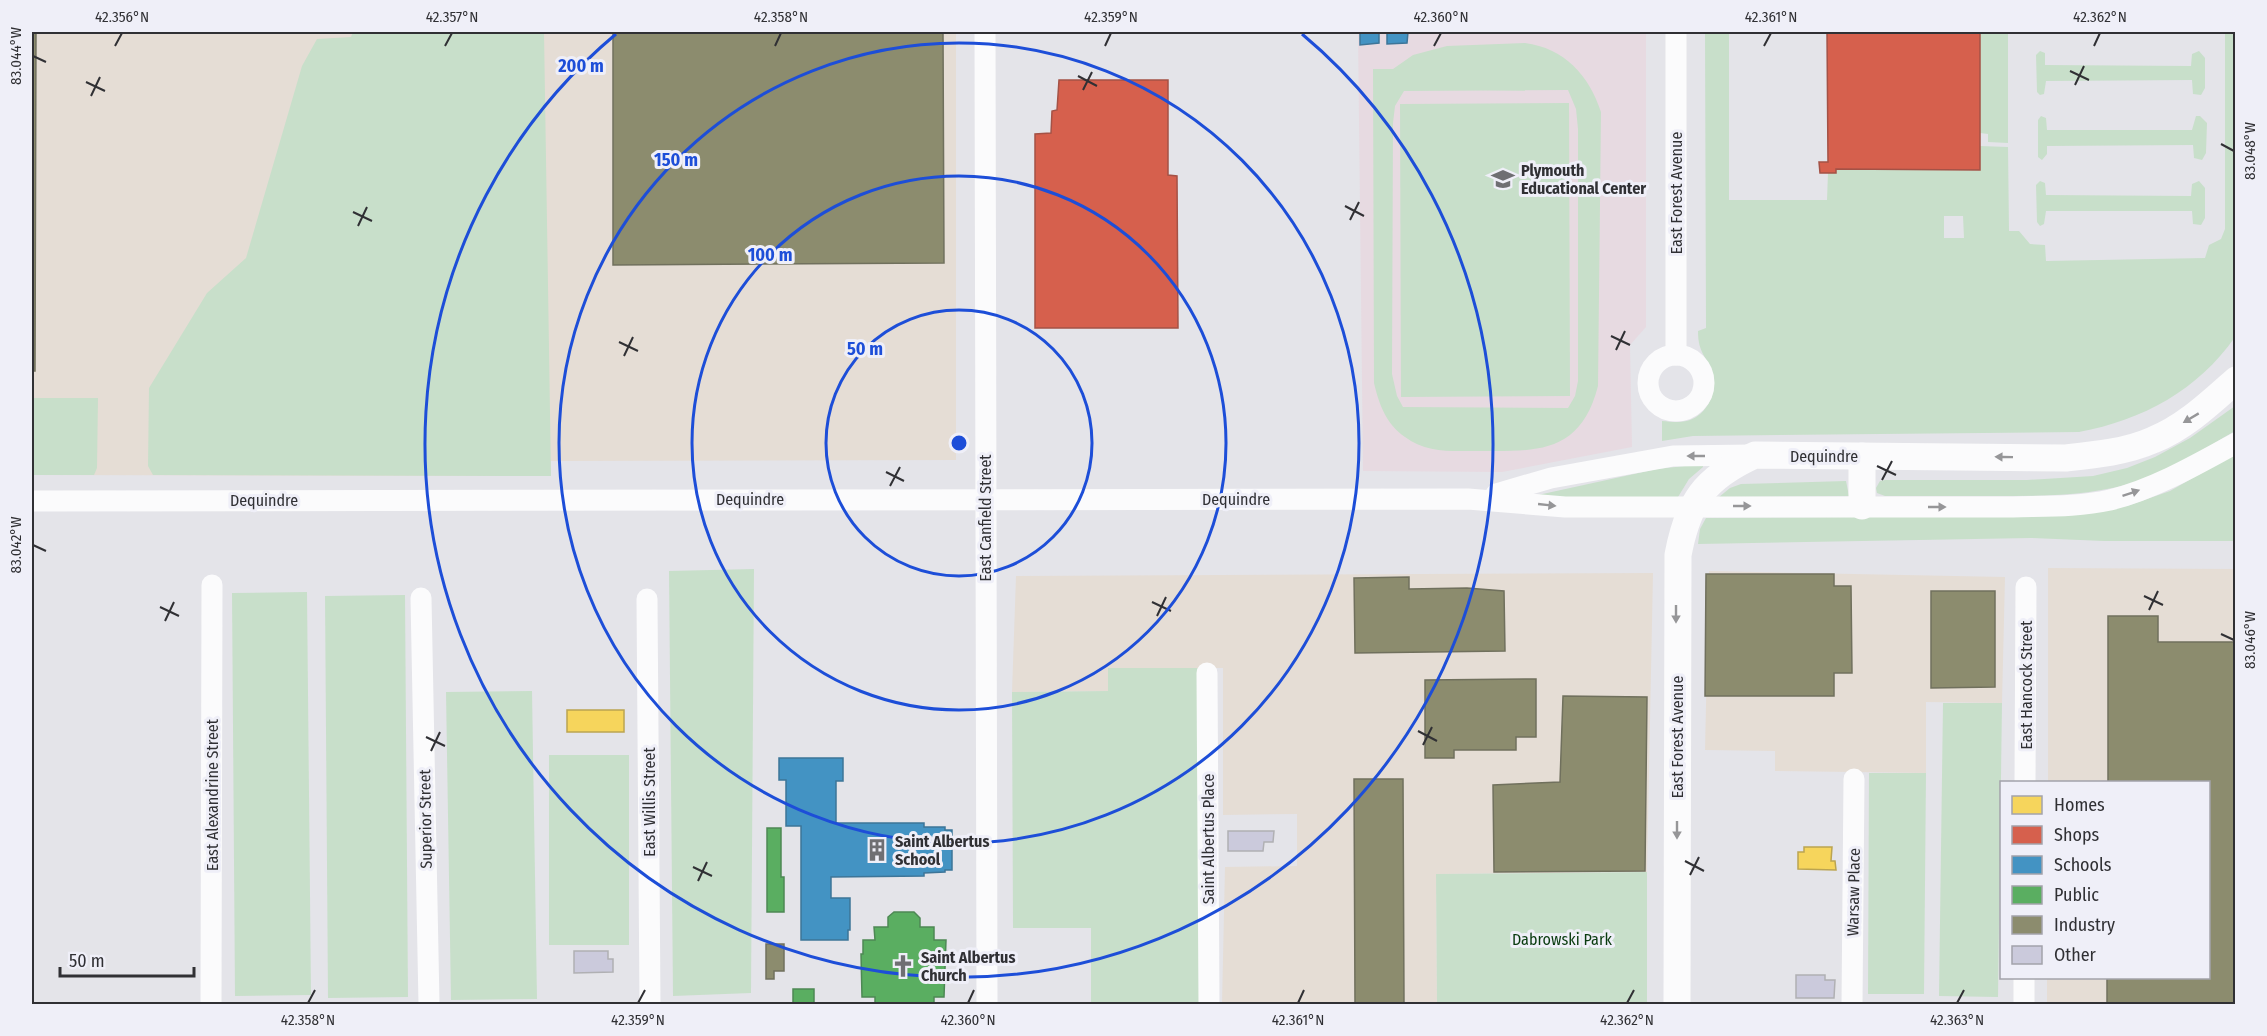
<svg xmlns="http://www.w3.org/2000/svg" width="2267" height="1036" viewBox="0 0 2267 1036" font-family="'Fira Sans Condensed',sans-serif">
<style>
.industrial{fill:#e5ddd5}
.education{fill:#e7dae1}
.green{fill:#c8dfca;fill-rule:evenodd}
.homes{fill:#f6d55c;stroke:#bba450;stroke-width:1.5}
.shops{fill:#d6604d;stroke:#a45246;stroke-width:1.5}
.schools{fill:#4393c3;stroke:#3d7598;stroke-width:1.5}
.public{fill:#5aae61;stroke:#4d8854;stroke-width:1.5}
.industry{fill:#8c8c6e;stroke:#70705d;stroke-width:1.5}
.building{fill:#cbcadc;stroke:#b0b0b3;stroke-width:1.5}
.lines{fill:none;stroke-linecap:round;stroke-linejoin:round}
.minor{stroke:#fbfbfc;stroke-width:21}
.major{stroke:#fbfbfc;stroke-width:27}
.oneway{fill:#969698}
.ticks{fill:none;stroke:#303034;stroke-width:2}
.ring{fill:none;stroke:#1d4ed8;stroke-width:3}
.labels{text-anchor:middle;stroke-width:6;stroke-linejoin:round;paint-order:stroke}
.poi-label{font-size:16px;font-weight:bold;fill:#303034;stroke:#efeff8;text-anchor:start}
.street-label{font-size:16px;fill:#303034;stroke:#efeff8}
.park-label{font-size:16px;fill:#093b0f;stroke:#efeff8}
.centre{fill:#1d4ed8;stroke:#efeff8;stroke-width:3}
.ring-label{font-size:18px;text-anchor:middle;font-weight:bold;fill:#1d4ed8;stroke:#efeff8;stroke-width:6;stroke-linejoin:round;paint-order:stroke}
.neatline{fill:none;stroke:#303034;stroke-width:2}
.ticks-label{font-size:15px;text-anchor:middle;fill:#303034}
</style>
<rect width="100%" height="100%" fill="#e4e4e9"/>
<g class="industrial">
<path d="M32 32H956V460L551 461V476L32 475Z"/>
<path d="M2048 568 2235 569V1004H2047V978H2208V782H2048Z"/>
<path d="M1709 571 2005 577 2002 703 1926 702V773L1775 771V751L1705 750Z"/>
<path d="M1653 573 1647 872 1436 874 1437 1004H1222L1225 867 1297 866V814L1223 815V668H1109L1108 691 1012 692 1016 576Z"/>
</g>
<path class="education" d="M1358 32H1646V327L1630 345 1632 447 1502 472 1363 471Z"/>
<g class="green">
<path d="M353 32H544L551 476 153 475 148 466 149 388 207 293 246 258 302 66 317 39 351 37Z"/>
<path d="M1705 32H1729V200H1827L1828 173H1836V169L1980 170V146L2008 147 2009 231H2019L2030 244 2045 245 2046 261 2205 258 2209 245 2221 239 2225 229V32H2235V337C2198 390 2143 420 2079 432L1693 436 1662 441V421C1672 422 1681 423 1690 420 1708 413 1717 392 1713 374 1707 356 1698 354 1698 331L1706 328ZM1944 216H1963L1964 238H1944Z"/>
<path d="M1980 32H2008V143L1988 142V134L1980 133Z"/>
<path d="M1525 43C1564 48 1589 75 1601 112L1598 386C1580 456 1534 451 1475 451 1450 451 1426 453 1405 437 1386 424 1379 404 1374 383L1373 69H1393L1413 55 1447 46ZM1568 90 1576 109 1578 129V381L1575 396 1568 408 1403 407 1397 396 1392 374 1393 123 1395 106 1404 91Z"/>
<path d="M2040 51 2045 53V65L2191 66 2192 54 2199 51 2205 58V88L2201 95 2193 94 2192 80 2046 81 2044 94 2040 95 2037 92 2036 55Z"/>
<path d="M1569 103 1570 396 1401 397 1400 104Z"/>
<path d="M2041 116 2046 118 2047 130H2192L2196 116H2200L2207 123 2206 153 2202 160 2194 158 2193 145 2047 146V154L2042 160 2038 157V120Z"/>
<path d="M2040 181 2045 183 2046 195 2191 196 2192 184 2199 181 2205 188V218L2201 225 2193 224 2192 211H2046L2044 224 2040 226 2037 222 2036 185Z"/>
<path d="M32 398H98L97 468 94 475H32Z"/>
<path d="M2235 406V431C2205 448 2175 468 2142 480 2095 496 2045 496 1996 496 1959 496 1922 496 1885 496L1877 493 1876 488 1880 481 1885 480H2027L2093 476 2127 468 2155 457 2190 438Z"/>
<path d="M2235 454V541H2104L2031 538 1698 544 1700 529 1706 518 2034 516 2127 506 2170 491Z"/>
<path d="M1703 464V467L1689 479 1678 497H1537L1538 495 1657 469Z"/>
<path d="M1846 481 1849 496 1719 497 1730 488 1741 484Z"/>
<path d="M754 569 751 993 673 996 669 571Z"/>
<path d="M307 592 311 995 235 996 232 593Z"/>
<path d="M405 595 408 997 328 998 325 596Z"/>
<path d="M1108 668H1199L1200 1004H1091V928H1013L1012 692 1108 691Z"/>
<path d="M532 691 537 999 451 1000 446 692Z"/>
<path d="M1943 703H2002L1998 997 1939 996Z"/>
<rect x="549" y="755" width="80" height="190"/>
<path d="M1869 773H1926L1924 994H1868Z"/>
<path d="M1647 872V1004H1437L1436 874Z"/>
</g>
<g class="homes">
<rect x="567" y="710" width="57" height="22"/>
<path d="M1804 847H1832L1831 861H1835L1836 870 1798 869V852H1804Z"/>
</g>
<g class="shops">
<path d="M1827 32H1980V170L1836 169V173H1820L1819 162H1828Z"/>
<path d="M1059 80H1168V175L1177 176 1178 328H1035V134L1051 133 1052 111 1057 110Z"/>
</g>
<g class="schools">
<path d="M1360 32H1379V43L1360 45Z"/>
<path d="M1387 32H1408L1407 43 1387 44Z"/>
<path d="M779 758H843V781H836V823H924V827H945V830H952V870H945V872L924 873V876L831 877V898H850V930H848V940H801V826H786V780H779Z"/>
</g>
<g class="public">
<path d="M767 828H781V877H784V912H767Z"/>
<path d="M894 912H914L920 918V927H934V940H946L944 997H934V1004H875V997H862L861 954H863V940H875L874 927H888V917Z"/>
<rect x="793" y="989" width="21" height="15"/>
</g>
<g class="industry">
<path d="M32 32H36L35 371H32Z"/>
<path d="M613 32H943L944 263 613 265Z"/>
<path d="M1706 574H1834V586H1851L1852 673H1834V696H1705Z"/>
<path d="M1409 577V589L1467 588 1504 591 1505 651 1355 653 1354 578Z"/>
<path d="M1931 591H1995V687L1931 688Z"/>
<path d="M2108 616H2158V642H2236V1004H2107V978H2208V782H2108Z"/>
<path d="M1536 679V737H1516V750H1454V758H1425V680Z"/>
<path d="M1563 696 1647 697 1645 871 1494 872 1493 785 1560 782Z"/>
<path d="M1354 779H1403L1404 1004H1355Z"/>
<path d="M766 944H784V971H774V979H766Z"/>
</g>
<g class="building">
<path d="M1228 831H1274L1273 842H1264L1263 851H1228Z"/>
<path d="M574 951H608V959H613V972L574 973Z"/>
<path d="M1796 975H1825V980H1835L1834 998H1796Z"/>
</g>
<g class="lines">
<g class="minor">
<path d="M985 32 987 1004"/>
<path d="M1676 355V32"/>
<circle cx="1676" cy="383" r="28"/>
<path d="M1496 494 1551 478 1673 456 1754 455"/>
<path d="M32 501 1468 499 1565 507H2013C2045 506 2078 507 2110 500 2154 489 2196 465 2236 443"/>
<path d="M421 598 429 1004"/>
<path d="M647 599 650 1004"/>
<path d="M1207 673 1209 1004"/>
<path d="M2025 782 2026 587"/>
<path d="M211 1004 212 585"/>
<path d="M1852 1004 1854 779"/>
<path d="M2024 1004V978"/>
</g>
<g class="major">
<path d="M1862 456V506"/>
<path d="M1677 1004 1678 555C1688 502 1704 478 1755 455L2065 458C2094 455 2126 452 2153 440 2185 427 2210 403 2236 380"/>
</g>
</g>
<defs><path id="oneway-solid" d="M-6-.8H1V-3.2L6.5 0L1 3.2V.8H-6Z" transform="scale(1.5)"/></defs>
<g class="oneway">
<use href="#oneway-solid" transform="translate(2191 418) rotate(149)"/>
<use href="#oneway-solid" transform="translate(1696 456) rotate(180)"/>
<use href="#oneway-solid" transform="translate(2004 457) rotate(-179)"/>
<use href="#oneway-solid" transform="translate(2131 493) rotate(-19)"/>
<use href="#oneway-solid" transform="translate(1547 505) rotate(6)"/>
<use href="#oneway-solid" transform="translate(1742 506)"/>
<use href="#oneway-solid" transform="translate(1937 507)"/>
<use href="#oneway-solid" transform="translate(1676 614) rotate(90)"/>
<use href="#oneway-solid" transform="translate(1677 830) rotate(90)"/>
</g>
<path class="ticks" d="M115 46 122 33M445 46 452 33M775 46 781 33M1105 46 1111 33M1434 46 1441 33M1764 46 1771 33M2094 46 2100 33M33 56 46 62M2070 71 2089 80M1078 76 1097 86M86 82 105 91M2075 85 2084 66M1083 90 1092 72M91 96 100 77M2221 144 2234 151M1345 206 1364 216M353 212 372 221M1350 220 1359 202M358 226 367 207M1611 336 1630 345M619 342 638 351M1616 350 1625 331M624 356 633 337M1877 466 1896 475M886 472 904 481M1882 480 1892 461M890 486 900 467M33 545 46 551M2144 596 2163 605M1152 602 1171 611M160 607 179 616M2149 610 2158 591M1157 616 1166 597M165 621 174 602M2221 634 2234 640M1418 731 1437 741M426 737 445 746M1423 745 1432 727M431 751 440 732M1685 861 1704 871M693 867 712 876M1690 875 1699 857M698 881 707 862M308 1003 315 990M638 1003 645 990M968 1003 974 990M1298 1003 1304 990M1627 1003 1634 990M1957 1003 1964 990"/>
<g class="ring">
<circle cx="959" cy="443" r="133"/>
<circle cx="959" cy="443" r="267"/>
<circle cx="959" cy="443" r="400"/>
<path d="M1302 34A534 534 0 1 1 616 34"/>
</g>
<defs>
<g id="school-bare" transform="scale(1.8)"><path d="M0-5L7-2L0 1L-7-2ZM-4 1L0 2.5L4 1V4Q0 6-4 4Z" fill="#6f6f73" stroke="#efeff8" stroke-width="2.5" paint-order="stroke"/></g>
<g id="building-bare" transform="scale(1.8)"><path d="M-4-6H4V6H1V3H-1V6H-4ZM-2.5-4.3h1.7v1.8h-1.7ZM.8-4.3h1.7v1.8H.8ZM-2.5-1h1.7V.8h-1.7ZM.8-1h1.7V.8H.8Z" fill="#6f6f73" stroke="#efeff8" stroke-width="2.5" paint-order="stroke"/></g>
<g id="church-bare" transform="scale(1.8)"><path d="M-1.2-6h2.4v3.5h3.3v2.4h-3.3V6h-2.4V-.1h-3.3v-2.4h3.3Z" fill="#6f6f73" stroke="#efeff8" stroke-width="2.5" paint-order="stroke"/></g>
</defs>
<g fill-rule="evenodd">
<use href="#school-bare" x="1503" y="179"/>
<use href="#building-bare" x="877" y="850"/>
<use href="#church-bare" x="903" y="966"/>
</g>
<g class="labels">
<g class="poi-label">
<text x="1521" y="176">Plymouth<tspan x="1521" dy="18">Educational Center</tspan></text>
<text x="895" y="847">Saint Albertus<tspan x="895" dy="18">School</tspan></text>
<text x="921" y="963">Saint Albertus<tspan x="921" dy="18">Church</tspan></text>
</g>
<g class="street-label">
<text transform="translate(1676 193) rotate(-90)" y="6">East Forest Avenue</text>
<text x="1824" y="462">Dequindre</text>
<text x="750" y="505">Dequindre</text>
<text x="1236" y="505">Dequindre</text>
<text x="264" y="506">Dequindre</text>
<text transform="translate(985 518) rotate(-90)" y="6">East Canfield Street</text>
<text transform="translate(2026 685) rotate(-90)" y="6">East Hancock Street</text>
<text transform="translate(1677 737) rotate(-90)" y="6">East Forest Avenue</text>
<text transform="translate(212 795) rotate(-90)" y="6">East Alexandrine Street</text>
<text transform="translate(649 802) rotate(-90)" y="6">East Willis Street</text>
<text transform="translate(425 819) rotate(-91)" y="6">Superior Street</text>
<text transform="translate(1208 839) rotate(-90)" y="6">Saint Albertus Place</text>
<text transform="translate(1853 892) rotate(-89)" y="6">Warsaw Place</text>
</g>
<g class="park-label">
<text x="1562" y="945">Dabrowski Park</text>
</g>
</g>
<circle cx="959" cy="443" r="9" class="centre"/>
<g class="ring-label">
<text x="581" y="72">200 m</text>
<text x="676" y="166">150 m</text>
<text x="770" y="261">100 m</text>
<text x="865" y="355">50 m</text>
</g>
<rect width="2267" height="1036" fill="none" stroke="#efeff8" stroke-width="66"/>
<rect x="2000" y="781" width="210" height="198" fill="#efeff8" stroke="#a3a3aa" stroke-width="1.5"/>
<rect x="2012" y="796" width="30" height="18" fill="#f6d55c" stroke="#a3a3aa" stroke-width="1.5"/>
<text x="2054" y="811" font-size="18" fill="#303034">Homes</text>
<rect x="2012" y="826" width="30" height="18" fill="#d6604d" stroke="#a3a3aa" stroke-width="1.5"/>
<text x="2054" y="841" font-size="18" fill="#303034">Shops</text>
<rect x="2012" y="856" width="30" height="18" fill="#4393c3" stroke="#a3a3aa" stroke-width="1.5"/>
<text x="2054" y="871" font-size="18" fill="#303034">Schools</text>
<rect x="2012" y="886" width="30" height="18" fill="#5aae61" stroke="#a3a3aa" stroke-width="1.5"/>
<text x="2054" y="901" font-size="18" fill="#303034">Public</text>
<rect x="2012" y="916" width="30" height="18" fill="#8c8c6e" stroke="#a3a3aa" stroke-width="1.5"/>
<text x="2054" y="931" font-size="18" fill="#303034">Industry</text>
<rect x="2012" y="946" width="30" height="18" fill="#cbcadc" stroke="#a3a3aa" stroke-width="1.5"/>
<text x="2054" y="961" font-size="18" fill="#303034">Other</text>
<path d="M60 967v9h134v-9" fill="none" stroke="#303034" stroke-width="3"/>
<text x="69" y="967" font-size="18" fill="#303034" stroke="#efeff8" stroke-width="4.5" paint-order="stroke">50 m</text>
<rect x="33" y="33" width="2201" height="970" class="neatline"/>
<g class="ticks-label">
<text x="122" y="22">42.356°N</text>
<text x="452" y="22">42.357°N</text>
<text x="781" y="22">42.358°N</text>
<text x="1111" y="22">42.359°N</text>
<text x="1441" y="22">42.360°N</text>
<text x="1771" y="22">42.361°N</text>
<text x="2100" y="22">42.362°N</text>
<text transform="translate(16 56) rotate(-90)" y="5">83.044°W</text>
<text transform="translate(2250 151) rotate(-90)" y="5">83.048°W</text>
<text transform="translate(16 545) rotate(-90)" y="5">83.042°W</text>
<text transform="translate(2250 640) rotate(-90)" y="5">83.046°W</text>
<text x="308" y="1025">42.358°N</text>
<text x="638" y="1025">42.359°N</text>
<text x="968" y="1025">42.360°N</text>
<text x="1298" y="1025">42.361°N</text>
<text x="1627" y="1025">42.362°N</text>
<text x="1957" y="1025">42.363°N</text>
</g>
</svg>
